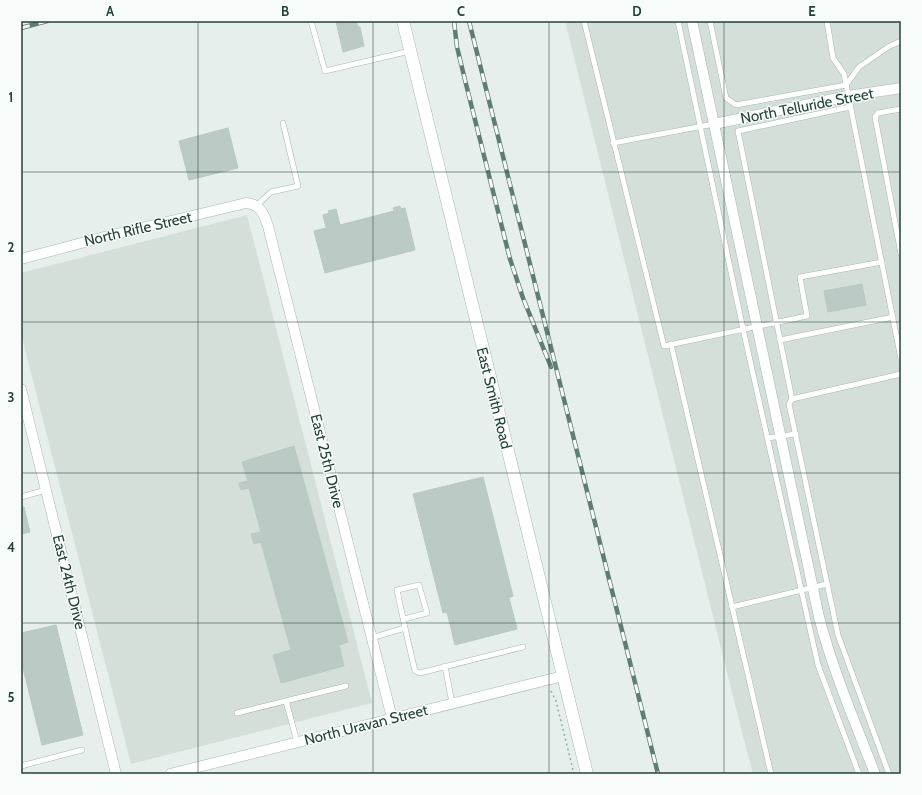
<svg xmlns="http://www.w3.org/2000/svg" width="922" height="795" viewBox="0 0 922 795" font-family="Cabin,sans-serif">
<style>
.built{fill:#d4dfda}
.building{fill:#bbcac4;stroke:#b8c9c2}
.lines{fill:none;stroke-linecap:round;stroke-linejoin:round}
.service-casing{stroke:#a8b8b2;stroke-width:6}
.minor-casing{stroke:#a8b8b2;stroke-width:11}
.tertiary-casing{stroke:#a8b8b2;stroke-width:13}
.path{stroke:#86b3a5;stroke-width:1.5;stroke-dasharray:2 3;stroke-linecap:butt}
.service{stroke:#fff;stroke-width:5}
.minor{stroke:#fff;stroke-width:10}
.tertiary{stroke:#fff;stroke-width:12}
.rail-casing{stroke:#5f7d75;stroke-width:4.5}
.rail{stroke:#f7fbf9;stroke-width:3;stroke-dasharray:9;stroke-linecap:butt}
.grid{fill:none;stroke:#24423a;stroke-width:1;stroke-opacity:0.55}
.labels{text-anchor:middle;stroke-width:3;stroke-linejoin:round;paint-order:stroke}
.street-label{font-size:15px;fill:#24423a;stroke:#f7fbf9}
.neatline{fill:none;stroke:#24423a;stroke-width:1.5}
.grid-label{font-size:13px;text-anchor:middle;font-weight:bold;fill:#24423a}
</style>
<rect width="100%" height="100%" fill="#e6efeb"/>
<g class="built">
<path d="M565 21H901V774H753L733 697Z"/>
<path d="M247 215 372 703 131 764 21 334V273Z"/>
</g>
<g class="building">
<path d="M336 21H356L358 27H360L364 46 343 52Z"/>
<path d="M228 128 238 168 189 180 179 141Z"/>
<path d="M400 206 401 209 405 208 415 250 325 273 314 231 326 228 323 215 329 213 328 211 336 209 340 225 394 211 393 208Z"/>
<path d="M862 284 866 305 828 312 824 291Z"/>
<path d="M294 446 348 642 339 645 344 666 281 683 273 655 291 650 261 542 254 544 251 534 261 532 249 488 241 490 239 483 248 481 242 462Z"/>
<path d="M483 477 513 596 509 598 517 629 455 645 447 612 443 613 413 494Z"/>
<path d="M21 507H24L30 532 21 534Z"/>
<path d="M56 625 83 735 42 745 21 660V633Z"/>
</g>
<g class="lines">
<g class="service-casing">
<g id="service">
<path d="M311 21 325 71 410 51"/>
<path d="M584 21 664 346 807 316 800 277 882 262"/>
<path d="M678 21 743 329 818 665 859 774"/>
<path d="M710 21 726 98 736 105 846 85 859 67 888 47 901 41"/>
<path d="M827 21 833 58 844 74 901 359"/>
<path d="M850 107 738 131 792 399 901 374"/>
<path d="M901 109 878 113 875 117 901 254"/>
<path d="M613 143 714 124"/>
<path d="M256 206 271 192 298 186 283 123"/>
<path d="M780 340 893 317"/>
<path d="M671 344 771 774"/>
<path d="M792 399 789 404 838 635 889 774"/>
<path d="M767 438 796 434"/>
<path d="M21 497 46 490"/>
<path d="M732 607 827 584"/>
<path d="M405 628 415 671 420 673 523 647"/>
<path d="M371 638 405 628 397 590 419 585 427 613 404 619"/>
<path d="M445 666 452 703"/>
<path d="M286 701 297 742"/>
<path d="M237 713 346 686"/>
<path d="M21 766 82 750"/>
</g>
</g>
<g class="minor-casing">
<g id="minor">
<path d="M692 21 819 617C833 671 855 722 875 774"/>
<path d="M714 124 848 96 901 88"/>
<path d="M21 259 104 237 246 203C260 204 264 214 268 226L392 718"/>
<path d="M21 389 116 774"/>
<path d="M170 774 563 676"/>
</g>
</g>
<g class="tertiary-casing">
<path id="tertiary" d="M403 21 587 774"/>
</g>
<path class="path" d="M551 691 556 701 574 774"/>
<use href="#service" class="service"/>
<use href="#minor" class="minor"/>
<use href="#tertiary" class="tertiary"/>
<g class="rail-casing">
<g id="rail">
<path d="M454 21 457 47 465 80 510 259 523 298 551 367"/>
<path d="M469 21 658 774"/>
<path d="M21 28 47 21"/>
</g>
</g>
<use href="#rail" class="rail"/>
</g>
<path class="grid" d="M198 21V774M373 21V774M549 21V774M724 21V774M21 172H901M21 322H901M21 473H901M21 623H901"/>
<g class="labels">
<g class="street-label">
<text transform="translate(807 106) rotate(-11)" y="5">North Telluride Street</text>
<text transform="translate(138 229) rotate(-13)" y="5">North Rifle Street</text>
<text transform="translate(494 398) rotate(76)" y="5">East Smith Road</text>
<text transform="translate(327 461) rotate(76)" y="5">East 25th Drive</text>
<text transform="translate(69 582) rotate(76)" y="5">East 24th Drive</text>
<text transform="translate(366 725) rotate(-14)" y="5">North Uravan Street</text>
</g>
</g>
<rect width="922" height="795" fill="none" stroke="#f7fbf9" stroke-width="44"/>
<rect x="22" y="22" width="878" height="751" class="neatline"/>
<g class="grid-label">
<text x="110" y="16">A</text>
<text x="285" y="16">B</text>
<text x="461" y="16">C</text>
<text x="637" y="16">D</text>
<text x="812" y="16">E</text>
<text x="11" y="102">1</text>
<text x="11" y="252">2</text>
<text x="11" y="402">3</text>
<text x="11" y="552">4</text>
<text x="11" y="702">5</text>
</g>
</svg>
